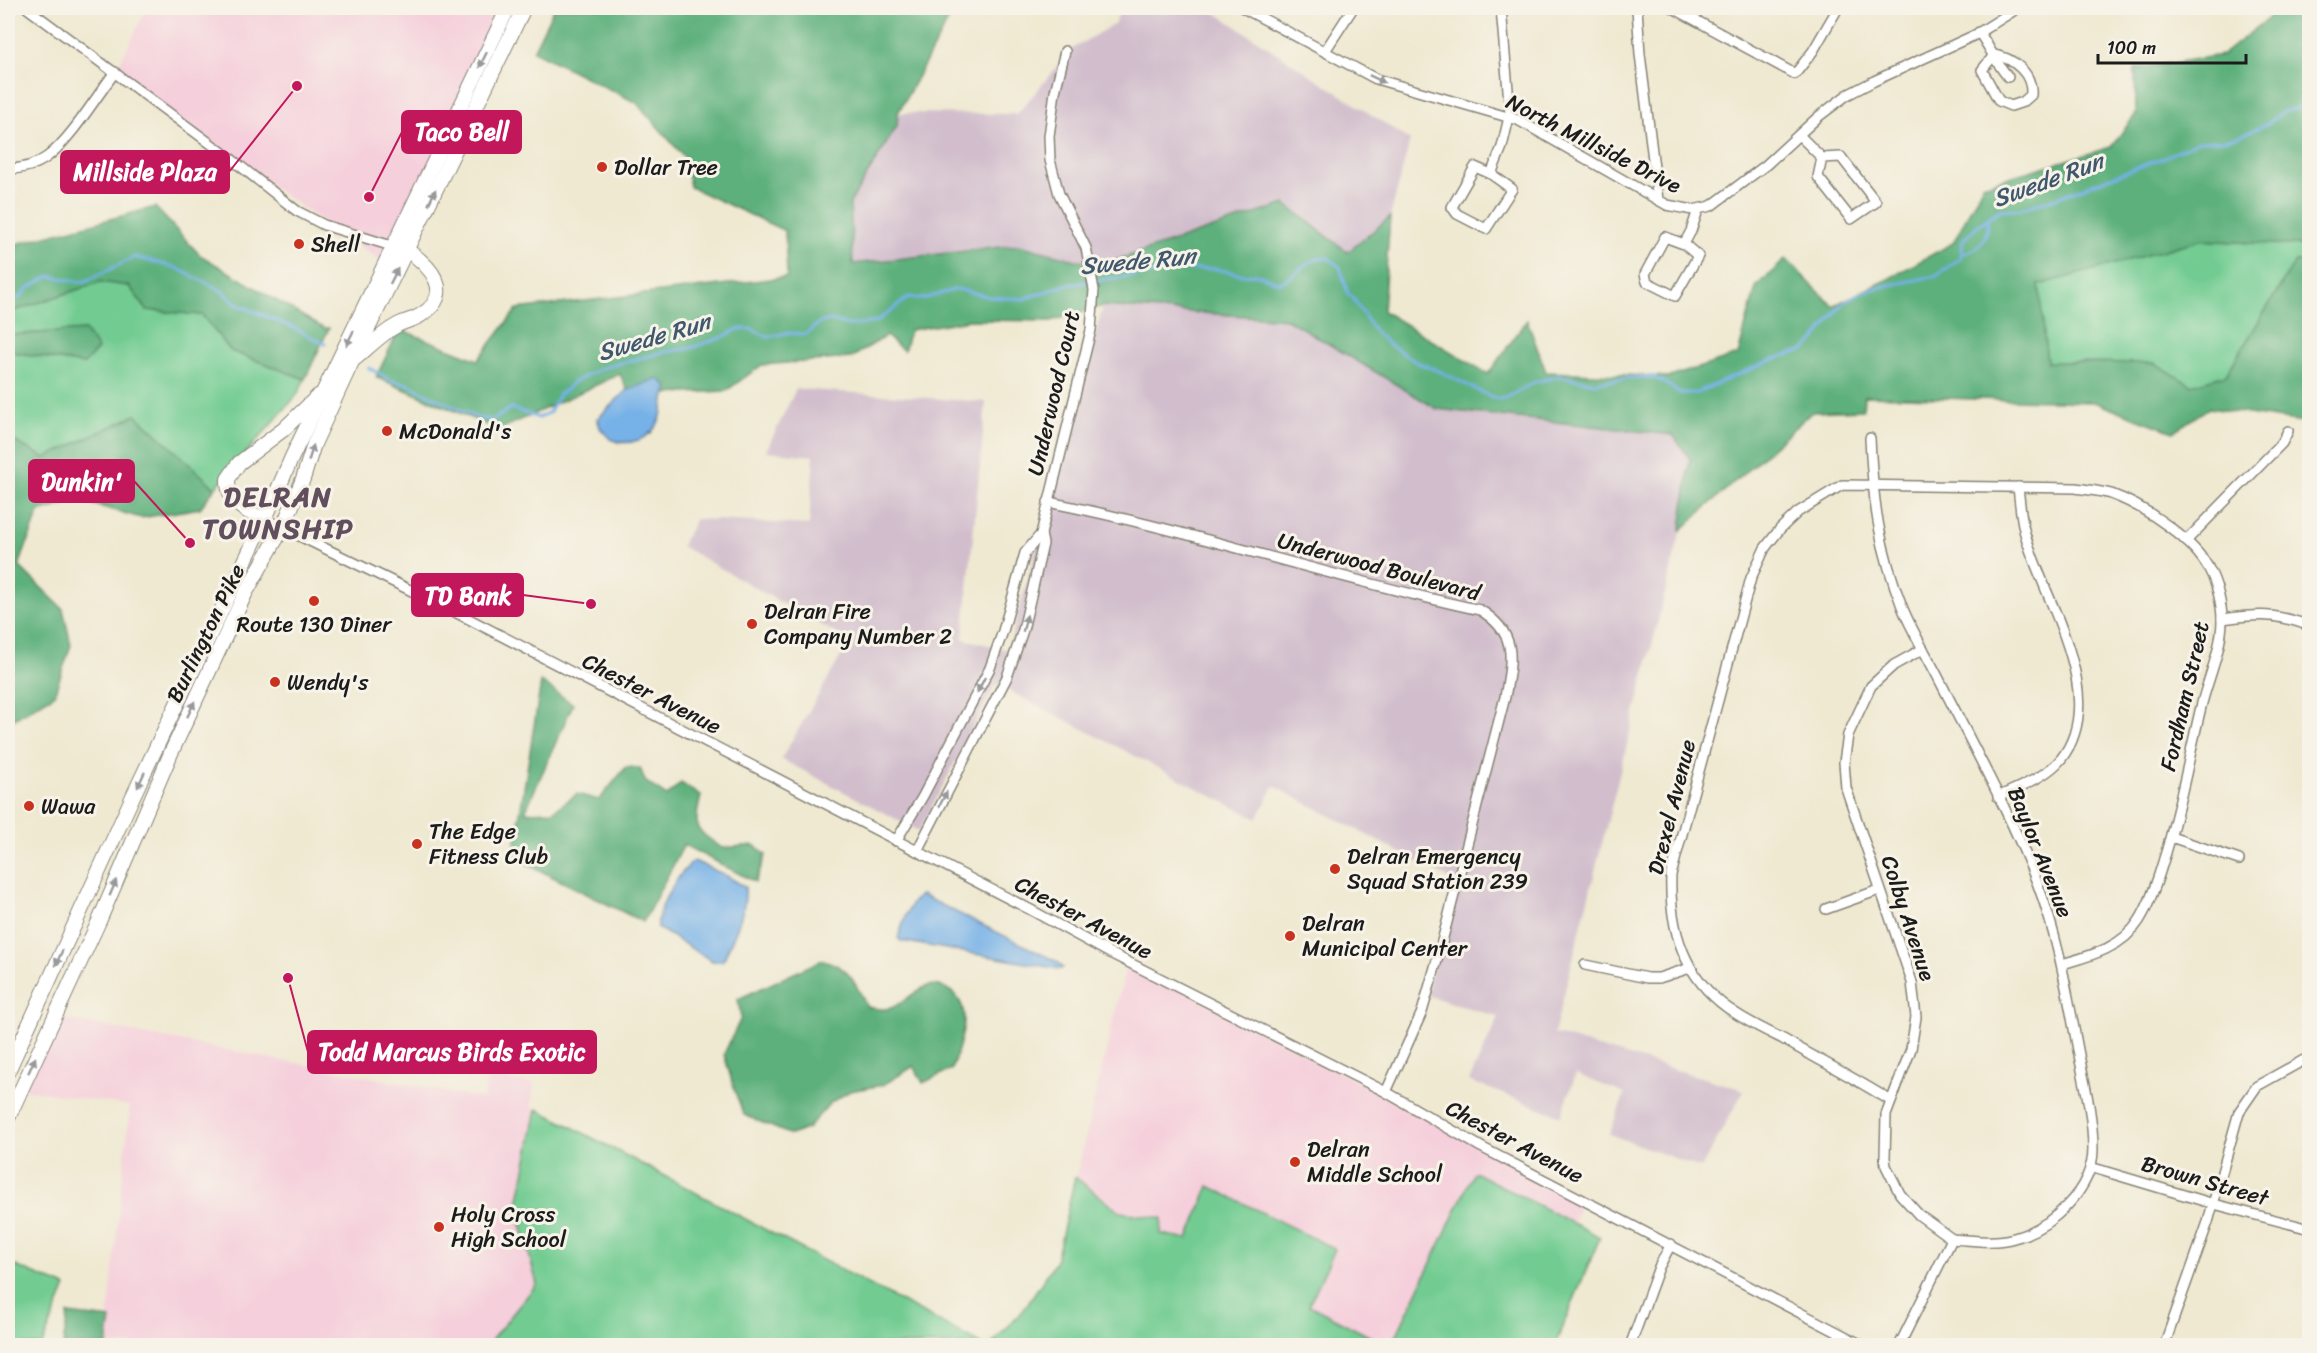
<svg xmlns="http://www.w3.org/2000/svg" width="2317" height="1353" viewBox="0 0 2317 1353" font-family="Sriracha,sans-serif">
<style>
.built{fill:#f5cfdb}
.industrial{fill:#d1bdcc}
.green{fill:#72cc92;stroke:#477457;stroke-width:1.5}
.forest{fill:#5db07c;stroke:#3c664c;stroke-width:1.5}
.water{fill:#76b1e7;stroke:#496682;stroke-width:1.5}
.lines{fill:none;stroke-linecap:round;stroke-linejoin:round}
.stream{stroke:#76b1e7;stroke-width:3}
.minor-casing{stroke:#868276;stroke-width:12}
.highway-casing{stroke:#868276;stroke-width:16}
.minor{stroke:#fff;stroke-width:9}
.highway{stroke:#fff;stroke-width:14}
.oneway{fill:#999}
.poi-dot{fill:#c8321e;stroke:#f7f3e8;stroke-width:2}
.labels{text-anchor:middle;stroke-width:6;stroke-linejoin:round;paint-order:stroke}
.street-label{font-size:22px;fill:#1c1c1c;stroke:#f7f3e8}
.poi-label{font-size:22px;fill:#1c1c1c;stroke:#f7f3e8;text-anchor:start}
.water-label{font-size:24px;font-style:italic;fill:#40586d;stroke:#f7f3e8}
.district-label{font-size:28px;font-weight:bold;letter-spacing:1.5px;fill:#624f5e;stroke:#f7f3e8}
.leader{fill:none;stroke:#c2185b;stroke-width:2}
.callout-dot{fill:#c2185b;stroke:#f7f3e8;stroke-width:2}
.callout{fill:#c2185b;stroke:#c2185b;stroke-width:2}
.callout-label{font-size:24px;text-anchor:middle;font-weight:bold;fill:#fff}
</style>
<rect width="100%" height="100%" fill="#f7f3e8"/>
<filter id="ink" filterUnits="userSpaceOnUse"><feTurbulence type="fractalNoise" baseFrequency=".0167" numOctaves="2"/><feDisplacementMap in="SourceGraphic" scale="12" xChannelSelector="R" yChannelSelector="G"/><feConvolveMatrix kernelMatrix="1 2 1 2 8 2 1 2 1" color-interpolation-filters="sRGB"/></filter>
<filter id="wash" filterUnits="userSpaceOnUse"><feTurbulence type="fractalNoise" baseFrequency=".008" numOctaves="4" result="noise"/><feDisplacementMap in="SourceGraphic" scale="24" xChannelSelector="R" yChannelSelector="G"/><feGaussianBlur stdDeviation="1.35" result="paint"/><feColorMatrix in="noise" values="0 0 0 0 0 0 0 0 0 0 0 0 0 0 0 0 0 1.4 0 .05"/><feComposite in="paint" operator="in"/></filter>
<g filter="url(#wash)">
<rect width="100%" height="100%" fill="#efe9d1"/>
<g class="built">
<path d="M147 8H508L385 264 230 158 115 72Z"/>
<path d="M1127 962 1582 1198 1528 1345 991 1346 1024 1309 1056 1261Z"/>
<path d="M54 1017 484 1099 487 1078 534 1083 531 1107 983 1345H105L130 1106 21 1089Z"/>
</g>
<g class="industrial">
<path d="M1122 8H1208L1410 140 1390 217 1348 252 1285 204 1099 266 1018 245 853 264 850 203 897 126 898 113 1017 114 1072 49 1114 24Z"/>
<path d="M1103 306 1287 319 1437 409 1673 435 1690 459 1681 530 1554 1034 1744 1090 1701 1168 1609 1134 1625 1094 1576 1074 1561 1116 1469 1081 1499 1017 1426 995 1456 882 1274 786 1257 819 996 684 919 831 781 759 850 641 681 546 696 519 809 525 814 456 766 451 796 389 986 402 963 639 1008 650Z"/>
</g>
<g class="green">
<path d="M2200 240 2309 246V261L2295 263 2226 375 2191 386 2154 363 2047 362 2038 285Z"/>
<path d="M100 282 129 286 147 310 202 315 231 351 305 379 297 395 215 488 136 415 45 458 8 438V351L84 364 85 330 8 335V313Z"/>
<path d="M537 1109 570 1126 983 1345H489L493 1338 537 1284 517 1209Z"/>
<path d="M1474 1172 1600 1237 1555 1345H1392Z"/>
<path d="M1075 1177 1120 1212 1162 1218 1161 1234 1188 1239 1209 1186 1335 1249 1309 1305 1386 1345H991L1024 1309 1056 1261Z"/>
<path d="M8 1263 66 1287 42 1345H8Z"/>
</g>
<g class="forest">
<path d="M554 8H677L686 12 689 8H955L898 113 897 126 850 203 853 264 1018 245 1099 266 1285 204 1348 252 1390 217 1383 311 1488 374 1527 320 1546 372 1670 377 1738 355 1756 287 1786 259 1833 306 1888 279 1953 243 1983 185 2111 147 2136 114 2135 69 2222 55 2270 17 2275 8H2309V246L2200 240 2039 285 2047 362 2155 363 2191 385 2226 375 2295 262 2309 261V423L2209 408 2173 432 2094 402 1864 396 1863 410 1812 412 1681 530 1690 459 1673 435 1437 409 1287 319 1103 306 1051 321 969 320 910 330 904 351 886 336 851 358 762 365 726 391 665 394 651 434 598 422 627 390 620 374 499 430 376 377 398 332H407L478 360 517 309 787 277 785 231 690 187 685 158 637 103 533 51Z"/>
<path d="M155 207 200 255 323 328H329L305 379 231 351 202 315 147 310 129 286 100 282 8 313V246Z"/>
<path d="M85 330 98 349 84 364 8 351V335Z"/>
<path d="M136 415 215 488 200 508 141 518 78 500 39 512 19 566 63 609 71 645 54 695 14 719 8 730V438L45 458Z"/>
<path d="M541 682 573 704 525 812 553 811 577 794 599 800 626 767 640 768 645 781 667 796 681 783 701 796C693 829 695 829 722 848L754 845 766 855 755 882 684 845 643 922 513 857Z"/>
<path d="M822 960C849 965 856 984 867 1007 898 1015 900 999 925 987 932 984 941 986 947 989 977 1006 960 1042 952 1069L923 1083 914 1066 883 1085 850 1091 830 1103 808 1128 791 1135 744 1115 735 1092 724 1054 741 1018 738 999Z"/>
<path d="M68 1314 111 1319 107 1345H63Z"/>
</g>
<g class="water">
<path d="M658 378 668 387C663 397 664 408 660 419 652 439 629 448 610 439L600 428 598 418 626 391Z"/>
<path d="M694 861 727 876 745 887C747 912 733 936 724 959L721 961H712L658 928C655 910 679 872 694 861Z"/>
<path d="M921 895 1058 962 1063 968 1060 969 901 941 898 938C903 924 908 902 921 895Z"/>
</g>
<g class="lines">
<g class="stream">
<path d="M1962 254C1981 249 1988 238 1988 219"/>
<path d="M8 303 20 297 28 288 50 276 79 282 86 281 135 257 174 267 219 289 238 305 292 327 325 344"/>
<path d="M369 368 392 381 407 384 477 418 493 420 511 408 539 418 550 412 559 394 567 389 572 383 602 368 664 352 688 349 723 337 738 329H751L768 337 786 333 806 334 819 323 831 320 848 325 870 323 877 321 909 297 923 299 957 289 990 297 1023 299 1066 285 1180 269H1216L1243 275 1256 274 1280 283C1300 274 1304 258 1328 258L1340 267 1348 294 1353 298 1375 332 1387 343 1418 363 1439 371 1489 396 1500 399 1508 397 1535 382 1561 376 1595 383 1626 378 1653 377 1660 380 1680 393H1696L1774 359 1804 350 1814 341 1842 304 1856 295 1876 288 1935 276 1961 258 1963 240 1977 226 2000 210 2021 209 2056 198 2165 157 2199 141 2224 140 2237 137 2269 123 2282 112 2310 105"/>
</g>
</g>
</g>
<g filter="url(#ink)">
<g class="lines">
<g class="minor-casing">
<g id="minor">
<path d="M27 8 230 158 297 211 324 225 398 248"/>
<path d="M1243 8 1376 79 1518 120 1667 205 1693 210 1711 206 1766 165 1818 117 1847 95 1874 81 1975 35 2018 8"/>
<path d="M1637 8 1640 54 1658 200"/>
<path d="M1673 8 1795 74 1813 51 1838 8"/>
<path d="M1979 32C1990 48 1996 63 2008 77"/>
<path d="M1325 51 1353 8"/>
<path d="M1994 55C2014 58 2033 74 2031 95L2023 102 2011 106 1999 101 1982 70Z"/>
<path d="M1799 135 1822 158 1818 177 1851 219 1876 202 1841 157 1822 158"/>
<path d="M1475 167 1491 174 1512 189 1486 229 1457 214 1452 207Z"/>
<path d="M8 169C21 169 36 165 47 157 71 139 96 97 115 72"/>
<path d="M1491 174 1502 147 1510 113 1501 8"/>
<path d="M1665 237 1684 244 1698 256 1675 296 1647 282 1645 274Z"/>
<path d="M1684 244 1691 231 1698 210"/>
<path d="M1870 438C1873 503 1879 548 1903 609 1913 633 1928 657 1940 681 1974 748 2011 815 2038 885 2059 940 2068 998 2079 1055 2085 1086 2093 1117 2093 1149 2093 1190 2051 1228 2014 1238 1994 1244 1972 1240 1952 1239"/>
<path d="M1048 502C1194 531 1335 579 1480 610 1518 633 1512 659 1505 697L1438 957 1422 1012 1386 1092"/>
<path d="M265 519 465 617 1031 910 1108 952 1386 1092 1481 1147 1864 1346"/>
<path d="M2186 541 2282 443 2288 431"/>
<path d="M2222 619C2260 614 2274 613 2310 626"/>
<path d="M1923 649 1894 665 1871 686 1848 735 1844 762 1846 788 1912 982 1916 1017 1911 1049 1886 1115 1885 1158 1886 1166 1900 1194 1919 1215 1952 1239"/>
<path d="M1998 797C2019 787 2046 777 2061 759 2110 697 2044 600 2026 537 2021 522 2020 504 2018 487"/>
<path d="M2171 837 2239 860"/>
<path d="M896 841 923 796 990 668 1003 631 1025 553 1041 534"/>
<path d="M917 851 1007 677 1023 630 1043 544 1041 534 1091 330 1094 290 1086 248 1059 194 1050 160 1049 136 1055 92 1065 51"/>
<path d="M1826 909 1879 890"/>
<path d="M1585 965 1647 978H1659L1690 968"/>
<path d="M1891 1101C1856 1079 1819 1060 1783 1039 1767 1031 1750 1023 1735 1013 1685 981 1669 931 1671 875L1751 578 1765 548 1780 529 1798 512 1842 485 2076 488C2087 490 2100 491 2111 494 2144 506 2195 540 2210 571 2217 584 2222 605 2222 620 2222 647 2209 677 2202 703 2189 756 2180 810 2163 862 2157 882 2150 904 2139 921 2122 948 2090 956 2062 964"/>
<path d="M2090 1167 2214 1204 2310 1229"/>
<path d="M1630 1346 1659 1267 1671 1244"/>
<path d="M1899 1346 1952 1239"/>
<path d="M2164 1346 2208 1222 2239 1112 2257 1086 2304 1060"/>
</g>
</g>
<g class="highway-casing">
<g id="highway">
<path d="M356 358C369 347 381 334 396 326 404 321 414 320 421 315 457 293 429 265 407 250"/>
<path d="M265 519C246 512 227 503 228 479L239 463 284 429 318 396"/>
<path d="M8 1071 133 796 265 519 292 457 508 8"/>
<path d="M8 1118 100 919 171 753 245 594 283 527 303 479 314 444 349 368 524 8"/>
</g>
</g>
<use href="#minor" class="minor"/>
<use href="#highway" class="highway"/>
</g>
<defs><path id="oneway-solid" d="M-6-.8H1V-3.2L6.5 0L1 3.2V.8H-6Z" transform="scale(1.5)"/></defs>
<g class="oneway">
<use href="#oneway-solid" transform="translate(483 60) rotate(116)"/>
<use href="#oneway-solid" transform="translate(1377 79) rotate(25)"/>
<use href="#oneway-solid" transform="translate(432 197) rotate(-65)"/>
<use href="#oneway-solid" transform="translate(394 276) rotate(-63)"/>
<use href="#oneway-solid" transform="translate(350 338) rotate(116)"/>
<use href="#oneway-solid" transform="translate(311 453) rotate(-73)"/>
<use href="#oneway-solid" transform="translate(1025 623) rotate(-76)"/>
<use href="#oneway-solid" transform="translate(981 685) rotate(117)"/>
<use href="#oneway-solid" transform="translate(191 709) rotate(-65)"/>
<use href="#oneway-solid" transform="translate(141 780) rotate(115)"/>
<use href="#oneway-solid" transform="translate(943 799) rotate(-63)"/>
<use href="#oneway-solid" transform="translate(113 888) rotate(-67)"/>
<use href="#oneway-solid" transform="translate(59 958) rotate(114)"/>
<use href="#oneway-solid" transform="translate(32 1065) rotate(-65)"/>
</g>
</g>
<g class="poi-dot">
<circle cx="602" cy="167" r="6"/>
<circle cx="299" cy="244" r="6"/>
<circle cx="387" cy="431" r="6"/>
<circle cx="314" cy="601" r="6"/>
<circle cx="752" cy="624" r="6"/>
<circle cx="275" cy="682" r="6"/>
<circle cx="29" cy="806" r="6"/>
<circle cx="417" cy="844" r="6"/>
<circle cx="1335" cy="869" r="6"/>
<circle cx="1290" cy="936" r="6"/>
<circle cx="1295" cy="1162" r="6"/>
<circle cx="439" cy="1227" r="6"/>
</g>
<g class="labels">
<g class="street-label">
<text transform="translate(1594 143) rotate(27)" y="8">North Millside Drive</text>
<text transform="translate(1053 393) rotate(-77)" y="8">Underwood Court</text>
<text transform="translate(1379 566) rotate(15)" y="8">Underwood Boulevard</text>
<text transform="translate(205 633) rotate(-64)" y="8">Burlington Pike</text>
<text transform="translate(652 693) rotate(27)" y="8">Chester Avenue</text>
<text transform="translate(2184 696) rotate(-77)" y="8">Fordham Street</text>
<text transform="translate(1671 807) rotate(-76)" y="8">Drexel Avenue</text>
<text transform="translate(2041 852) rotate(68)" y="8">Baylor Avenue</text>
<text transform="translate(1084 917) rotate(28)" y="8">Chester Avenue</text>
<text transform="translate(1909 918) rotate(72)" y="8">Colby Avenue</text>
<text transform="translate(1515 1141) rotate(28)" y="8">Chester Avenue</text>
<text transform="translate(2205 1180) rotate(16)" y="8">Brown Street</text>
</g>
<g class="poi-label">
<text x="614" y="175">Dollar Tree</text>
<text x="311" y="252">Shell</text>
<text x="399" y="439">McDonald's</text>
<text x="764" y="619">Delran Fire<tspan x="764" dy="25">Company Number 2</tspan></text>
<text x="314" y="632" text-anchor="middle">Route 130 Diner</text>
<text x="287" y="690">Wendy's</text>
<text x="41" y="814">Wawa</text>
<text x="429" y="839">The Edge<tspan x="429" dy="25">Fitness Club</tspan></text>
<text x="1347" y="864">Delran Emergency<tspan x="1347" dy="25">Squad Station 239</tspan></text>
<text x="1302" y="931">Delran<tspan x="1302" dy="25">Municipal Center</tspan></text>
<text x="1307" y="1157">Delran<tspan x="1307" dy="25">Middle School</tspan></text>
<text x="451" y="1222">Holy Cross<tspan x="451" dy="25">High School</tspan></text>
</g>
<g class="water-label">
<text transform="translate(2048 180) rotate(-20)" y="8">Swede Run</text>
<text transform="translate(1138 261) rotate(-5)" y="8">Swede Run</text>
<text transform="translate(654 337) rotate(-16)" y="8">Swede Run</text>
</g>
<g class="district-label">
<text x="278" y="506">DELRAN<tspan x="278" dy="32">TOWNSHIP</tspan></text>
</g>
</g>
<path class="leader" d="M369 197L402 132M297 86L229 172M190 543L134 481M591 604L523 595M288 978L308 1052"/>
<g class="callout-dot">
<circle cx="369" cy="197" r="6"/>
<circle cx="297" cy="86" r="6"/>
<circle cx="190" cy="543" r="6"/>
<circle cx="591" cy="604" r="6"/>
<circle cx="288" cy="978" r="6"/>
</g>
<g class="callout">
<rect x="402" y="111" width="119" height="42" rx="6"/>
<rect x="61" y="151" width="168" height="42" rx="6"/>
<rect x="29" y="460" width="105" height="42" rx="6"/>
<rect x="412" y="574" width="111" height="42" rx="6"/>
<rect x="308" y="1031" width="288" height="42" rx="6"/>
</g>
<g class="callout-label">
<text x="462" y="140">Taco Bell</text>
<text x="145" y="180">Millside Plaza</text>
<text x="82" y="490">Dunkin'</text>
<text x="468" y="604">TD Bank</text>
<text x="452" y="1060">Todd Marcus Birds Exotic</text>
</g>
<rect width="2317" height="1353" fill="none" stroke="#f7f3e8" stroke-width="30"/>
<path d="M2098 54v9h148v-9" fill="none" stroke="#1c1c1c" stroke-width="3"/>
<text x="2107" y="54" font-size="18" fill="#1c1c1c" stroke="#f7f3e8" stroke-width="4.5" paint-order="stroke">100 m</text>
</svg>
